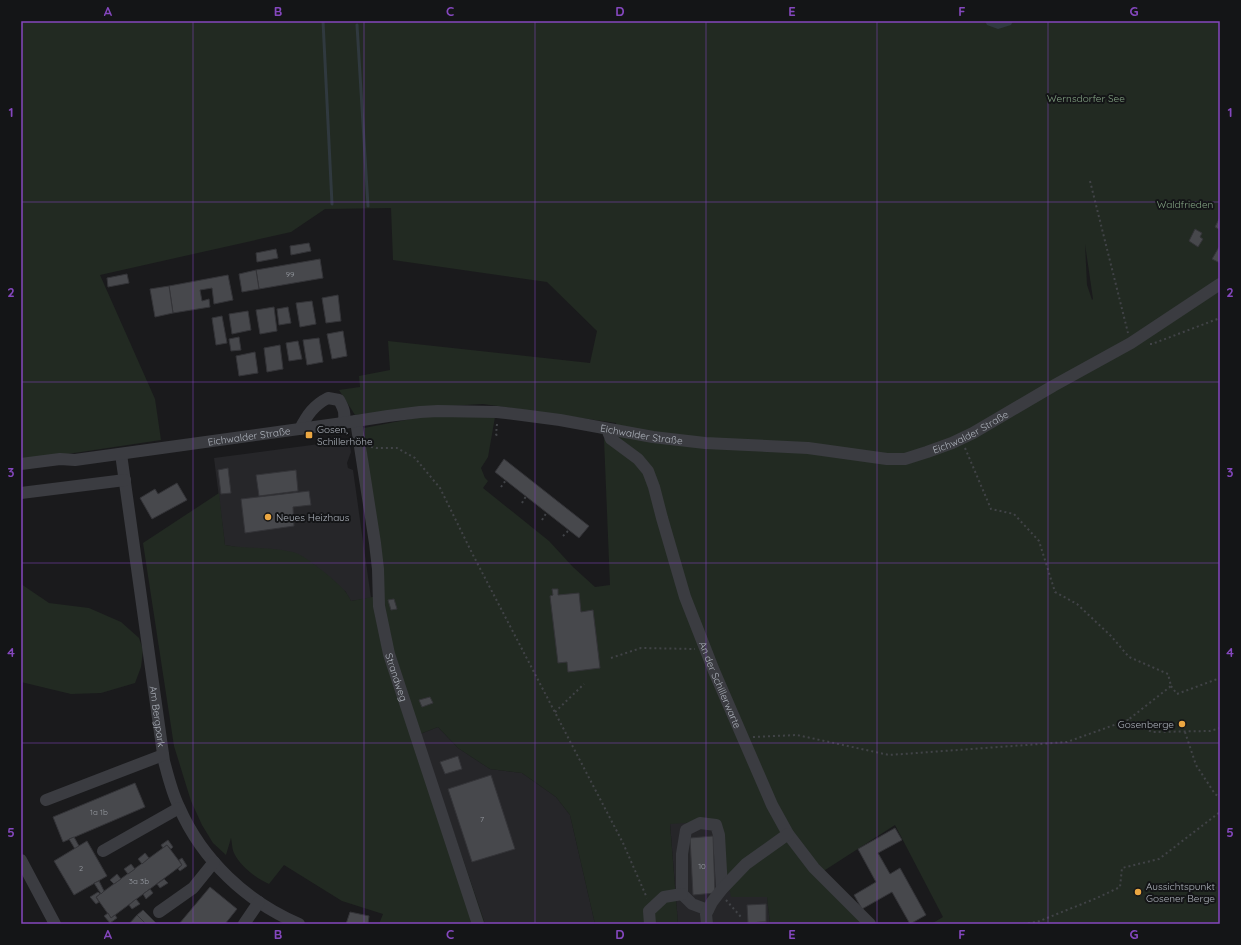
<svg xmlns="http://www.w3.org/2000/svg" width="1241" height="945" viewBox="0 0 1241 945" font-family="Quicksand,sans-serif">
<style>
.built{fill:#262629}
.green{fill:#222a22;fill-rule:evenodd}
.water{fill:#30393f}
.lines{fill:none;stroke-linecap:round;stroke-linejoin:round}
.stream{stroke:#30393f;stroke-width:3}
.building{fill:#47484c;stroke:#343438}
.path{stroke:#414347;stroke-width:2;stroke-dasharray:2 3;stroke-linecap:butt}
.minor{stroke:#3b3c41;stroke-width:12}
.grid{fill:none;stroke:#8547be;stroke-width:1;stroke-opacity:0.55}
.poi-dot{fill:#eba742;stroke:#141517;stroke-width:1.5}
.labels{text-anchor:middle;stroke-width:4;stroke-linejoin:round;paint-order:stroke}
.number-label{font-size:8px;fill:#94989f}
.park-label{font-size:10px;fill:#85a585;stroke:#141517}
.poi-label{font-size:10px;fill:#adb2bb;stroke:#141517;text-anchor:start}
.street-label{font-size:10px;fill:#adb2bb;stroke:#141517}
.neatline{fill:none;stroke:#8547be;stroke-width:1.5}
.grid-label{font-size:13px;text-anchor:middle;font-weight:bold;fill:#8547be}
</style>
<rect width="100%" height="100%" fill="#1a1a1c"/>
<g class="built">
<path d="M349 440 351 452 347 463 348 468 353 470 371 598 351 601 345 591 236 547 225 545 214 458Z"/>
<path d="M438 727 458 748 490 769 522 773 556 797 570 815 595 924H485L420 734Z"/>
<path d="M718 821 767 896 770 924H678L670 823Z"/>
</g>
<g class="green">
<path d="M21 21H1220V924H931L943 917 895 825 822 872 874 924H770L767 897H731L717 821 670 824 678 924H595L570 815 556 797 522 773 490 769 458 748 438 727 420 734 485 924H379L383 914 342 901 284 865 269 884C257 879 240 866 234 853 232 849 232 842 231 838L226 855 213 843 202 825 191 801 174 746 143 543 219 493 225 545C247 549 271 547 293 552 305 555 335 580 344 590 347 593 349 597 351 601L383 595 364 428 421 417H495L488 457 481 468 485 478 488 481 483 488 549 541 573 567 595 587 610 585 604 439H617L616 423 483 404 448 406 355 415 339 390 360 387 359 376 390 370 388 341 590 363 597 331 547 282 393 260 391 208 325 209 291 232 100 275 155 399 161 440 21 461ZM1085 244 1093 299 1092 300 1087 285Z"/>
<path d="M21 584 49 603 89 608 121 622 139 638 143 650 141 667 135 683 101 693 71 694 21 682Z"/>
</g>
<path class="water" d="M985 21H1013L1011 25 998 29 987 25Z"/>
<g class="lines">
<g class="stream">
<path d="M323 21 332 204"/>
<path d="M357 25 368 206"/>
</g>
</g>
<g class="building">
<path d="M1220 217V230L1215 227Z"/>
<path d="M1195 229 1202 233 1200 237 1203 239 1198 247 1189 241Z"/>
<path d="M309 243 311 251 291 255 290 246Z"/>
<path d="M1219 247 1220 248V263L1212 259Z"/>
<path d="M276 249 278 258 257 262 256 253Z"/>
<path d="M320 259 323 278 259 289 256 270Z"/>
<path d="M256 270 259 289 242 292 239 274Z"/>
<path d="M127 274 129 283 108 287 107 278Z"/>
<path d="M228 275 233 300 214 304 212 288 200 290 202 301 209 299 210 307 173 313 169 286Z"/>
<path d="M169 286 173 313 155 317 150 289Z"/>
<path d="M338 295 341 321 326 323 322 298Z"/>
<path d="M312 301 316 324 300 327 296 303Z"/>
<path d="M274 307 277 331 260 334 256 310Z"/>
<path d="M288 307 291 323 279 325 277 309Z"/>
<path d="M248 311 251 330 232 334 229 314Z"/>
<path d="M222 316 227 343 216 345 212 318Z"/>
<path d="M343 331 347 356 332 359 327 334Z"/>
<path d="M239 337 241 350 231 351 229 339Z"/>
<path d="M319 338 323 362 307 365 303 340Z"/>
<path d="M298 341 302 359 289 361 286 343Z"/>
<path d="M280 345 283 369 267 372 264 348Z"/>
<path d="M255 352 258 373 239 376 236 356Z"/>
<path d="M504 459 589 526 579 538 495 472Z"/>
<path d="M228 468 231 493 221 494 218 470Z"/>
<path d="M296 470 298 491 259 496 256 475Z"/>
<path d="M177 483 187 500 152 519 140 498 155 489 158 494Z"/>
<path d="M309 491 311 505 293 507 294 526 245 533 241 499Z"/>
<path d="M552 589H558V595L579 593 581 612 593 610 600 668 568 672 567 662 558 663 550 596 553 595Z"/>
<path d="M394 599 397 609 391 610 388 600Z"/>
<path d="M430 697 433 703 422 707 419 700Z"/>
<path d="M458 756 462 769 445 774 440 762Z"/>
<path d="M491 775 515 849 472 862 448 789Z"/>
<path d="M135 783 145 807 63 842 53 817Z"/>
<path d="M895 828 902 840 878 853 890 874 900 868 926 915 910 924 892 892 862 909 854 895 876 882 858 849Z"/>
<path d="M713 836 715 893 693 895 690 838Z"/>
<path d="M74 837 79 846 75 849 69 839Z"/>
<path d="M168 840 173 847 171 849 167 845 163 848 161 845Z"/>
<path d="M87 841 107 876 74 895 54 861Z"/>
<path d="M167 845 182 865 111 918 96 897Z"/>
<path d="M145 853 149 858 142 864 138 859Z"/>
<path d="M182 858 187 866 180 871 178 869 182 865 179 860Z"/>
<path d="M131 864 135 869 128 874 124 869Z"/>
<path d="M117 874 121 879 114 884 110 880Z"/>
<path d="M164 879 168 883 160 888 157 884Z"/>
<path d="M99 881 104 891 101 894 94 883Z"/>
<path d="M210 887 237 909 225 924H179Z"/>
<path d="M150 889 153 893 146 899 143 894Z"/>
<path d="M98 892 100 894 96 897 99 902 96 904 90 897Z"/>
<path d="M136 899 140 904 132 909 129 905Z"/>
<path d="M766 904V922L748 923 747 905Z"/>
<path d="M143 910 157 924H146L137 915Z"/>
<path d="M350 912 369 916 368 924H346Z"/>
<path d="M108 913 111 918 115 915 117 918 110 923 104 916Z"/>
<path d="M137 915 146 924H129Z"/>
<path d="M766 922V924H748V923Z"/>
</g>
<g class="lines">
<g class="path">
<path d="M1090 181 1128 333"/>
<path d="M1150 344H1152L1220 318"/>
<path d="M497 424 496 434 498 438"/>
<path d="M371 447 376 448H397L415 458 440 488 473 555 623 843 647 898"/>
<path d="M965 448 991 509 1014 514 1039 541 1055 592 1077 604 1111 636 1129 657 1168 674 1171 686 1128 720"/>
<path d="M501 487 506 480"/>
<path d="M522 503 526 496"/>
<path d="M542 520 547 512"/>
<path d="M563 536 569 530"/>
<path d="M611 658 641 648 695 649"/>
<path d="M1171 686 1177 694 1220 678"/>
<path d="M555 712 584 684"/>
<path d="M1185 732 1196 765 1215 794 1220 797"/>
<path d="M753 737 797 735 889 755 1067 742 1128 720 1152 732 1210 731 1220 728"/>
<path d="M726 900 741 917"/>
<path d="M1023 924 1037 922 1097 898 1120 887 1122 868 1159 859 1220 812"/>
</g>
<g class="minor">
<path id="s1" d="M356 421 375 543 378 569 379 606 389 654 478 924"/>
<path d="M300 429C307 415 314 405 328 398L339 400C344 409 346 414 343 423"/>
<path id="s2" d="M607 429 611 439 638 459 648 471 654 487 662 518 685 597 714 671 772 805 788 834 814 868 870 924"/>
<path id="s3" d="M121 454 164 761C168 776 172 793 179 807 202 860 247 902 299 924"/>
<path id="s4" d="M21 464 60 459 75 460 343 423 388 416 420 412 438 411 497 412 522 415 560 420 653 437 705 443 808 448 887 459H905L927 452 952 443 973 433 1053 386 1131 343 1220 284"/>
<path d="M21 493 125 480"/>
<path d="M46 800 163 755"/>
<path d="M103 851 179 808"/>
<path d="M21 860 55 924"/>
<path d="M708 910 692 904 682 894V854L686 830 700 823 716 825 719 835 722 889"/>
<path d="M159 912 193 888 214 862"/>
<path d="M244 924 259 902"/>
<path d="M650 924 649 911 664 897 682 894"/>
<path d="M707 924 706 914 712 902 722 889 746 864 788 834"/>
</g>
</g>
<path class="grid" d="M193 21V924M364 21V924M535 21V924M706 21V924M877 21V924M1048 21V924M21 202H1220M21 382H1220M21 563H1220M21 743H1220"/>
<g class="poi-dot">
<rect x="305" y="431" width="8" height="8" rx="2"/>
<circle cx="268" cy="517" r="4"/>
<circle cx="1182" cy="724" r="4"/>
<circle cx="1138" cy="892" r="4"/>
</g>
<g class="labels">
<g class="number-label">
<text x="290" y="277">99</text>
<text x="99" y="815">1a 1b</text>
<text x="482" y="822">7</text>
<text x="702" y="869">10</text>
<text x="81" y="871">2</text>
<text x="139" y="884">3a 3b</text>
</g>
<g class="park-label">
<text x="1086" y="102">Wernsdorfer See</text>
<text x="1185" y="208">Waldfrieden</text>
</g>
<g class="poi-label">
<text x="317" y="433">Gosen,<tspan x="317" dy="12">Schillerhöhe</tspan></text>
<text x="276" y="521">Neues Heizhaus</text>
<text x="1174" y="728" text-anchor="end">Gosenberge</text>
<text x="1146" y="890">Aussichtspunkt<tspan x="1146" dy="12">Gosener Berge</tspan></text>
</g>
<g class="street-label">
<text dy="4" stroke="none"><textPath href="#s4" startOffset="962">Eichwalder Straße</textPath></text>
<text dy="4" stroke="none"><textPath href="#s4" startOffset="626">Eichwalder Straße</textPath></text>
<text dy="4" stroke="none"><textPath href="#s4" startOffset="230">Eichwalder Straße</textPath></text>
<text dy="4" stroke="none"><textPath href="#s1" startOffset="260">Strandweg</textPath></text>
<text dy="4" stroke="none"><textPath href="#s2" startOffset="286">An der Schillerwarte</textPath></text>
<text dy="4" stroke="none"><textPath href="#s3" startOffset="265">Am Bergpark</textPath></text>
</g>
</g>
<rect width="1241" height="945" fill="none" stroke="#141517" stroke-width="44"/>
<rect x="22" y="22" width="1197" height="901" class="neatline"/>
<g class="grid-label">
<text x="108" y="16">A</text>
<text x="278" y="16">B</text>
<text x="450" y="16">C</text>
<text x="620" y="16">D</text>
<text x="792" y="16">E</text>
<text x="962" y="16">F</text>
<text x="1134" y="16">G</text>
<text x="11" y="117">1</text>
<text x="1230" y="117">1</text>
<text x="11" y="297">2</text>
<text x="1230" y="297">2</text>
<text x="11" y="477">3</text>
<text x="1230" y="477">3</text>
<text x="11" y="657">4</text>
<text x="1230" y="657">4</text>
<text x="11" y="837">5</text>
<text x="1230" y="837">5</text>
<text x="108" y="939">A</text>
<text x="278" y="939">B</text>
<text x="450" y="939">C</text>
<text x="620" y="939">D</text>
<text x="792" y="939">E</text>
<text x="962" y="939">F</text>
<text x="1134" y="939">G</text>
</g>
</svg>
